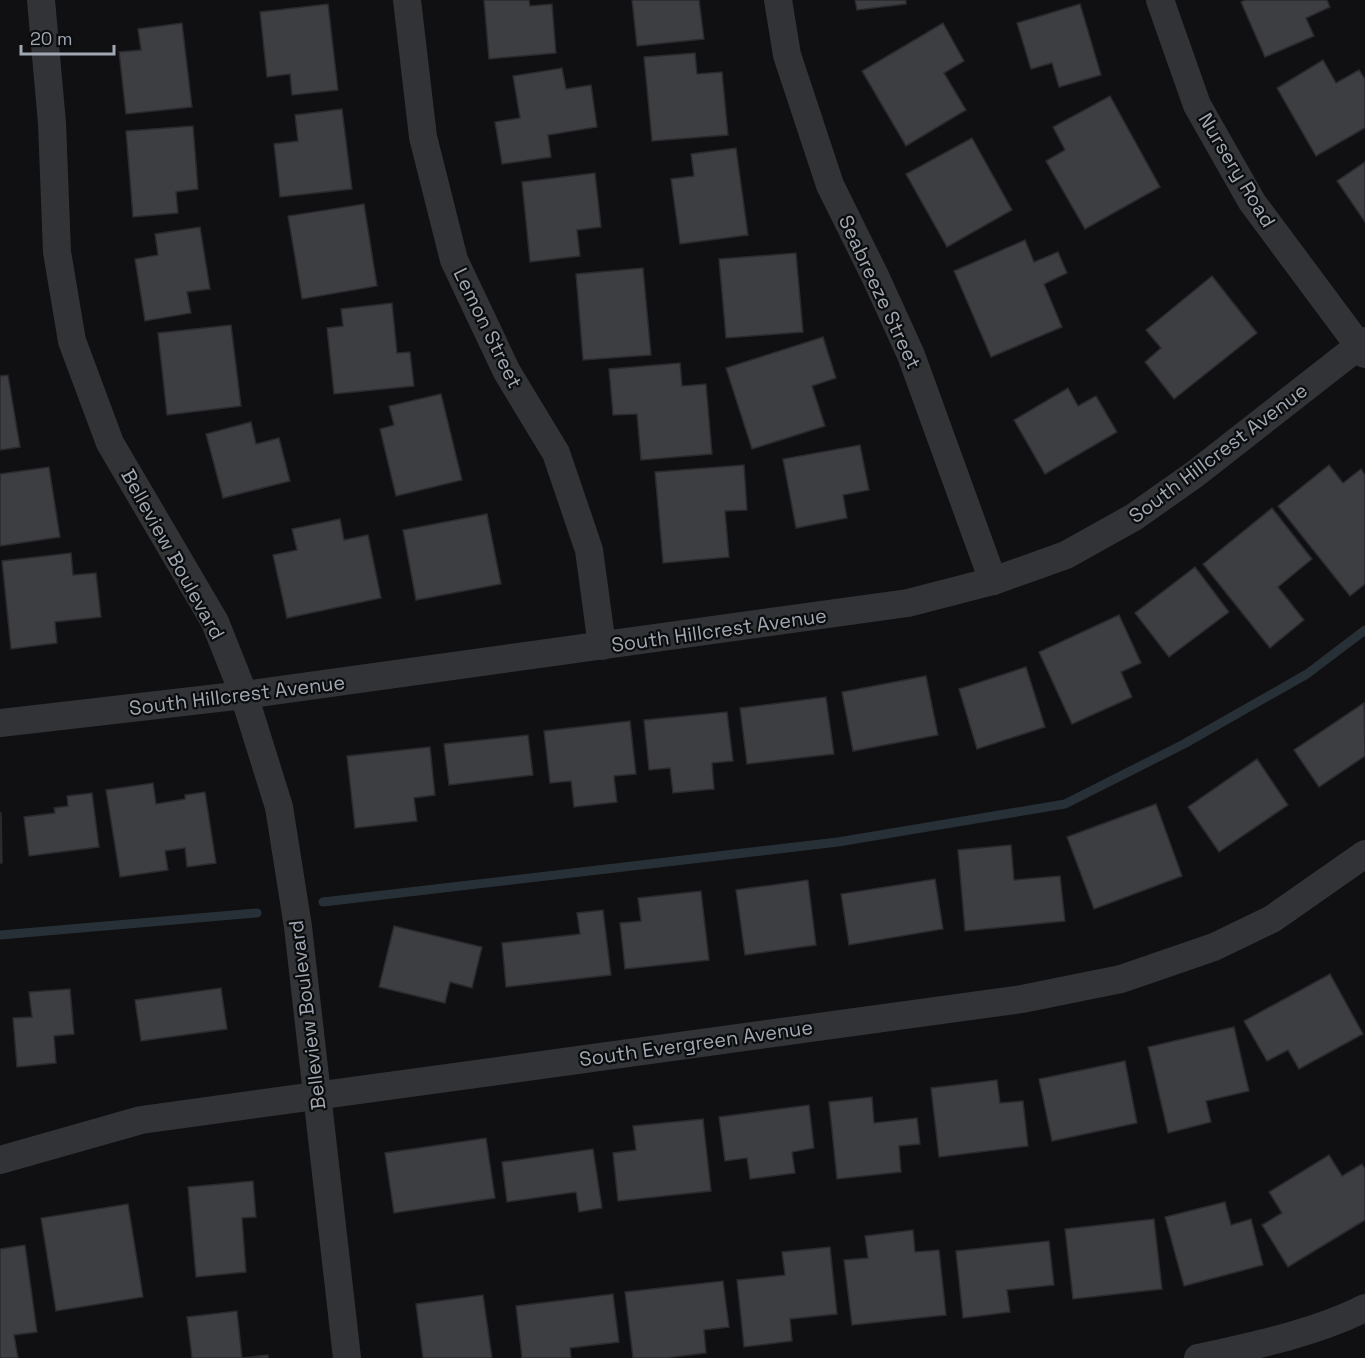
<svg xmlns="http://www.w3.org/2000/svg" width="1365" height="1358" viewBox="0 0 1365 1358" font-family="'Space Grotesk',sans-serif">
<style>
.lines{fill:none;stroke-linecap:round;stroke-linejoin:round}
.stream{stroke:#273036;stroke-width:9}
.building{fill:#3c3e42;stroke:#2a2a2e;stroke-width:1.5}
.street{stroke:#313337;stroke-width:28}
.labels{text-anchor:middle;stroke-width:4.5;stroke-linejoin:round;paint-order:stroke}
.street-label{font-size:20px;fill:#a1a8b3;stroke:#0b0c0d}
</style>
<rect width="100%" height="100%" fill="#101012"/>
<g class="lines">
<g class="stream">
<path d="M323 902 838 842 1065 804 1184 744 1307 674 1365 630"/>
<path d="M0 935 257 913"/>
</g>
</g>
<g class="building">
<path d="M484 0H529L530 6 552 4 556 53 489 59Z"/>
<path d="M632 0H699L704 39 637 46Z"/>
<path d="M855 0H906V4L857 10Z"/>
<path d="M1245 0H1327L1330 7 1306 18 1314 36 1265 57 1241 2Z"/>
<path d="M328 4 338 90 292 95 290 74 267 77 260 12Z"/>
<path d="M1080 4 1101 75 1059 87 1052 63 1031 69 1017 23Z"/>
<path d="M182 23 192 107 126 114 119 52 141 50 138 29Z"/>
<path d="M943 23 964 61 944 73 966 110 906 146 862 71Z"/>
<path d="M695 53 697 74 722 72 728 135 652 141 644 57Z"/>
<path d="M1323 60 1336 83 1359 70 1365 79V128L1316 156 1277 88Z"/>
<path d="M562 68 566 89 591 85 597 127 548 135 551 157 502 164 495 122 520 118 513 76Z"/>
<path d="M1110 96 1160 187 1085 229 1046 161 1065 150 1053 127Z"/>
<path d="M342 109 352 189 280 197 274 144 298 141 295 115Z"/>
<path d="M193 126 198 189 176 192 178 213 133 217 126 131Z"/>
<path d="M972 138 1012 210 947 247 906 174Z"/>
<path d="M736 148 748 235 680 244 671 179 694 176 691 154Z"/>
<path d="M1365 162V222L1337 181Z"/>
<path d="M595 173 601 227 577 230 580 256 530 262 522 182Z"/>
<path d="M364 204 377 286 302 299 288 216Z"/>
<path d="M200 227 210 289 187 292 191 313 145 321 135 259 158 255 155 234Z"/>
<path d="M1025 240 1034 262 1058 252 1067 273 1044 284 1062 327 991 357 954 271Z"/>
<path d="M796 253 803 332 726 338 719 259Z"/>
<path d="M643 268 651 355 583 360 576 274Z"/>
<path d="M1212 276 1257 333 1174 399 1145 362 1161 348 1146 330Z"/>
<path d="M392 303 397 353 410 352 414 386 334 394 327 328 343 326 341 309Z"/>
<path d="M231 325 241 406 167 415 158 333Z"/>
<path d="M823 337 836 378 812 386 825 426 752 449 726 368Z"/>
<path d="M680 363 682 386 706 384 712 454 641 460 637 414 613 415 609 369Z"/>
<path d="M8 375 20 447 0 450V376Z"/>
<path d="M1068 388 1078 406 1096 396 1117 432 1045 474 1014 420Z"/>
<path d="M441 394 462 480 396 496 380 429 394 425 389 406Z"/>
<path d="M251 422 256 444 279 438 290 481 223 498 206 434Z"/>
<path d="M860 445 869 490 843 495 847 518 796 528 783 459Z"/>
<path d="M744 465 747 510 725 511 729 557 663 563 655 472Z"/>
<path d="M1329 465 1343 483 1361 469 1365 475V584L1350 596 1278 506Z"/>
<path d="M49 467 60 537 0 546V474Z"/>
<path d="M1272 508 1312 559 1278 587 1304 620 1270 648 1203 564Z"/>
<path d="M487 514 501 584 416 600 403 530Z"/>
<path d="M340 519 344 540 368 535 381 598 287 618 273 555 297 550 292 529Z"/>
<path d="M71 553 73 575 96 573 101 617 55 622 57 643 11 649 2 561Z"/>
<path d="M1195 567 1229 612 1169 657 1135 613Z"/>
<path d="M1119 615 1141 663 1121 672 1132 697 1072 724 1039 652Z"/>
<path d="M1026 667 1045 727 977 749 959 689Z"/>
<path d="M926 676 938 735 853 751 842 692Z"/>
<path d="M826 697 834 754 747 764 740 708Z"/>
<path d="M1364 703 1365 756 1319 787 1294 750Z"/>
<path d="M727 712 733 761 712 763 714 789 673 793 670 768 649 770 644 720Z"/>
<path d="M630 721 636 774 614 776 617 802 574 807 571 781 550 783 544 731Z"/>
<path d="M528 735 533 775 449 785 444 744Z"/>
<path d="M430 747 435 795 414 798 417 821 355 828 347 756Z"/>
<path d="M1257 759 1288 805 1219 852 1188 807Z"/>
<path d="M153 783 156 804 185 799V795L205 792 216 863 187 867 185 848 165 851 168 870 120 877 106 790Z"/>
<path d="M92 793 99 847 29 856 24 817 55 813 54 808 68 806 67 796Z"/>
<path d="M1156 804 1182 876 1094 909 1067 837Z"/>
<path d="M0 813H1L2 863H0Z"/>
<path d="M1011 845 1014 880 1060 876 1065 921 965 931 958 850Z"/>
<path d="M935 879 943 929 849 945 841 894Z"/>
<path d="M808 880 816 945 745 955 736 890Z"/>
<path d="M701 891 709 960 625 969 620 923 641 921 638 898Z"/>
<path d="M603 910 611 975 506 987 502 943 580 934 577 913Z"/>
<path d="M394 926 482 947 472 988 450 982 445 1003 379 987Z"/>
<path d="M1330 974 1363 1034 1299 1069 1288 1050 1267 1061 1244 1021Z"/>
<path d="M221 988 227 1029 141 1041 135 1000Z"/>
<path d="M70 989 74 1034 54 1036 56 1063 17 1067 13 1018 32 1017 29 992Z"/>
<path d="M1234 1027 1249 1091 1206 1101 1211 1122 1168 1133 1148 1047Z"/>
<path d="M1125 1061 1137 1123 1052 1141 1039 1079Z"/>
<path d="M997 1080 1000 1103 1023 1101 1028 1146 939 1157 931 1088Z"/>
<path d="M872 1097 874 1123 917 1118 920 1144 899 1146 901 1172 837 1179 829 1102Z"/>
<path d="M809 1105 814 1148 792 1152 795 1173 750 1179 747 1158 725 1161 719 1117Z"/>
<path d="M703 1119 711 1191 618 1201 613 1153 636 1150 633 1126Z"/>
<path d="M486 1138 495 1198 394 1213 385 1153Z"/>
<path d="M593 1149 602 1208 579 1212 576 1192 507 1202 502 1162Z"/>
<path d="M1329 1155 1342 1176 1362 1164 1365 1169V1220L1288 1267 1262 1225 1282 1213 1269 1192Z"/>
<path d="M253 1181 256 1217 242 1218 246 1272 196 1277 188 1187Z"/>
<path d="M1225 1202 1231 1225 1251 1219 1263 1265 1184 1286 1165 1217Z"/>
<path d="M128 1204 143 1297 56 1311 41 1218Z"/>
<path d="M1154 1219 1162 1289 1073 1299 1065 1229Z"/>
<path d="M913 1230 915 1252 939 1250 946 1315 852 1325 844 1260 868 1258 865 1236Z"/>
<path d="M1049 1241 1054 1285 1007 1290 1010 1312 963 1318 956 1251Z"/>
<path d="M25 1245 37 1332 14 1335 18 1358H0V1249Z"/>
<path d="M830 1247 837 1314 790 1319 792 1341 744 1347 737 1280 785 1275 782 1252Z"/>
<path d="M723 1281 729 1327 704 1330 706 1353 666 1358H633L625 1292Z"/>
<path d="M613 1294 619 1342 570 1348 571 1358H522L516 1306Z"/>
<path d="M483 1295 492 1358H423L416 1304Z"/>
<path d="M237 1311 242 1358 268 1355V1358H192L187 1317Z"/>
</g>
<g class="lines">
<g class="street">
<path d="M41 0 52 123 57 252 72 341 110 443 215 622 244 695 279 807 298 927 347 1358"/>
<path d="M407 0 423 137 454 260 507 372 556 453 589 550 602 646"/>
<path d="M778 0 787 55 830 185 876 278 911 355 993 581"/>
<path d="M1160 0 1197 105 1252 202 1365 354"/>
<path d="M0 723 244 695 908 603 993 581 1066 555 1134 517 1195 474 1365 341"/>
<path d="M0 1160 141 1120 1022 999 1121 979 1214 947 1272 919 1365 854"/>
<path d="M1198 1358C1252 1346 1316 1333 1365 1308"/>
</g>
</g>
<g class="labels">
<g class="street-label">
<text transform="translate(1237 170) rotate(59)" y="7">Nursery Road</text>
<text transform="translate(880 292) rotate(65)" y="7">Seabreeze Street</text>
<text transform="translate(488 328) rotate(64)" y="7">Lemon Street</text>
<text transform="translate(1218 453) rotate(-37)" y="7">South Hillcrest Avenue</text>
<text transform="translate(173 554) rotate(61)" y="7">Belleview Boulevard</text>
<text transform="translate(719 630) rotate(-8)" y="7">South Hillcrest Avenue</text>
<text transform="translate(237 695) rotate(-7)" y="7">South Hillcrest Avenue</text>
<text transform="translate(307 1015) rotate(-97)" y="7">Belleview Boulevard</text>
<text transform="translate(696 1043) rotate(-8)" y="7">South Evergreen Avenue</text>
</g>
</g>
<path d="M21 45v9h93v-9" fill="none" stroke="#a1a8b3" stroke-width="3"/>
<text x="30" y="45" font-size="18" fill="#a1a8b3" stroke="#0b0c0d" stroke-width="4.5" paint-order="stroke">20 m</text>
</svg>
